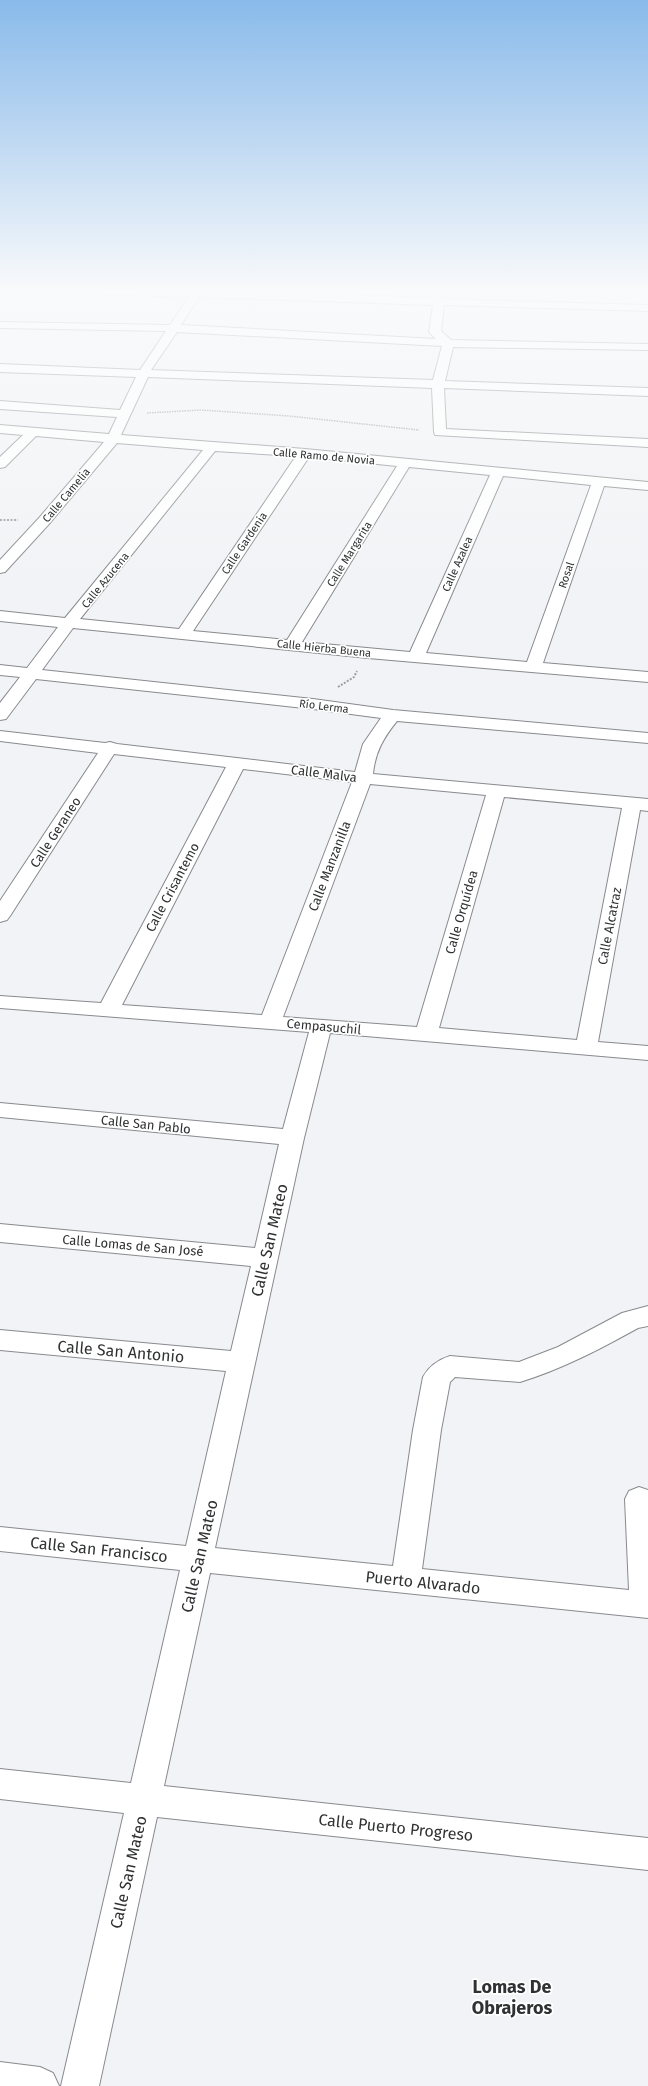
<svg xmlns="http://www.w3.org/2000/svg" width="648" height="2086" viewBox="0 0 648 2086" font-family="'Fira Sans',sans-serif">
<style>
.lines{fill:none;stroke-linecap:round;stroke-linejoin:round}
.street-casing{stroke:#888a8d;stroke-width:2}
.path-far1{stroke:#9c9ea0;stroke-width:1.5;stroke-dasharray:1.5 1;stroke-linecap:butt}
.path{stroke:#9c9ea0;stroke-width:2;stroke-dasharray:2 1.5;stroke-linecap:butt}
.street{fill:#fff;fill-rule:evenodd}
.labels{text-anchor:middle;stroke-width:3.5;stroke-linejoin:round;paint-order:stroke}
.far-street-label{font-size:11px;fill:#303132;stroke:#fff}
.street-label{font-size:13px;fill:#303132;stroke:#fff}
.near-street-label{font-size:16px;fill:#303132;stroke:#fff}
.near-quarter-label{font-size:18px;font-weight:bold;fill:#303132;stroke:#fff}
</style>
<rect width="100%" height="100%" fill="#f1f3f6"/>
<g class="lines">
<g class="street-casing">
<g id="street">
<path d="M57 290H204L434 298 435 290H445L444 299 648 305V311L444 305 441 331 451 340 648 344V350L453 347 445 381 648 388V396L444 388 446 429 648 439V447L435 435 434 432 432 388 148 377 121 435 305 449 648 482V490L604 486 543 663 648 672V682L368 658 73 628 42 670 313 699 393 710 648 733V743L397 721C384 737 375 752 373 774L648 799V811L640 810 598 1042 648 1046V1060L330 1033 304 1138 215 1548 393 1566 413 1430 423 1377C429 1366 438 1360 450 1356L519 1362 558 1347 622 1313 648 1306V1326L638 1328C600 1349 562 1369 520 1382L455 1377 450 1382 441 1430 422 1569 629 1590 625 1499 629 1491 639 1487 648 1490V1618L210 1573 164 1786 648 1838V1870L157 1817 99 2086H61L124 1813 0 1799V1769L131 1783 180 1570 0 1551V1527L186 1546 226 1371 0 1350V1330L231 1351 251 1266 0 1242V1224L255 1248 279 1144 0 1117V1103L283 1129 309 1032 0 1008V996L101 1003 226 767 114 754 10 916 7 920 0 922V901L98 753 0 741V731L105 743 110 742 117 744 355 772 363 744 381 718 313 709 36 679 6 719 0 720V703L20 677 0 675V665L27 668 58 627 0 621V611L65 618 203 450 117 443 49 524 5 572 0 573V560L39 518 104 442 36 436 5 467 0 468V457L23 435 0 433V425L109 434 117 417 0 409V401L120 410 136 377 0 372V364L140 370 166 331 0 328V322L170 325 189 297 62 293ZM199 297 433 305 429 332 436 339 181 325ZM177 332 442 346 433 380 151 370ZM215 451 296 456 179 629 80 619ZM309 457 397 466 287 640 193 631ZM409 467 490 475 410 652 302 642ZM503 476 591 485 527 662 426 653ZM243 769 352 782 262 1015 122 1005ZM370 784 486 795 417 1027 283 1017ZM504 797 622 808 577 1040 439 1028Z"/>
<path d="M0 2062 40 2067 53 2073 59 2086H0Z"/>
</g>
</g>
<path class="path-far1" d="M147 413 201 410 289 416 419 430"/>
<g class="path">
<path d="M0 520H18"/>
<path d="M338 687 354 677 357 671"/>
</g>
<use href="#street" class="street"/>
</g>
<linearGradient id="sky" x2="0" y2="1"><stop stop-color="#89baea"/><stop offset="0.5" stop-color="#f9fafb"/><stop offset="1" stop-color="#f9fafb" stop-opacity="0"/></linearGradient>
<rect width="648" height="582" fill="url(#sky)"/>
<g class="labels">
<g class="far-street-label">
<text transform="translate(324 456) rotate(5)" y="4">Calle Ramo de Novia</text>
<text transform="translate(66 495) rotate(-50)" y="4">Calle Camelia</text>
<text transform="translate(244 543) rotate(-56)" y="4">Calle Gardenia</text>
<text transform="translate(349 554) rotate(-58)" y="4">Calle Margarita</text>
<text transform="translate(457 564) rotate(-66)" y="4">Calle Azalea</text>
<text transform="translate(566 575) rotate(-71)" y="4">Rosal</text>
<text transform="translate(105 580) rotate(-51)" y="4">Calle Azucena</text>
<text transform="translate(324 648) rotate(6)" y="4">Calle Hierba Buena</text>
<text transform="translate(324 706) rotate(7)" y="4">Río Lerma</text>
</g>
<g class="street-label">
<text transform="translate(324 773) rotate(7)" y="5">Calle Malva</text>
<text transform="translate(55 832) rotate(-57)" y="5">Calle Geraneo</text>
<text transform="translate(329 866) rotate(-69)" y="5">Calle Manzanilla</text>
<text transform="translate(172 887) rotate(-62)" y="5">Calle Crisantemo</text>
<text transform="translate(461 912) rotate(-74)" y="5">Calle Orquídea</text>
<text transform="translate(609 926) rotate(-79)" y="5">Calle Alcatraz</text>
<text transform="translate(324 1026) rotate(5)" y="5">Cempasuchil</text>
<text transform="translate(146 1124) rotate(6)" y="5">Calle San Pablo</text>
<text transform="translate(133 1245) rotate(5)" y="5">Calle Lomas de San José</text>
</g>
<g class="near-street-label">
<text transform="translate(269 1240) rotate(-77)" y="6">Calle San Mateo</text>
<text transform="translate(121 1351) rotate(5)" y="6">Calle San Antonio</text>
<text transform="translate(99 1549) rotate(6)" y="6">Calle San Francisco</text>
<text transform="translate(199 1556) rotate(-77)" y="6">Calle San Mateo</text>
<text transform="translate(423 1582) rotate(6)" y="6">Puerto Alvarado</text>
<text transform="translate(396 1827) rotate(6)" y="6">Calle Puerto Progreso</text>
<text transform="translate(128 1872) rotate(-77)" y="6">Calle San Mateo</text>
</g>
<g class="near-quarter-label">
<text x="512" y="1993">Lomas De<tspan x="512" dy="21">Obrajeros</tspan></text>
</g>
</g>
</svg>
